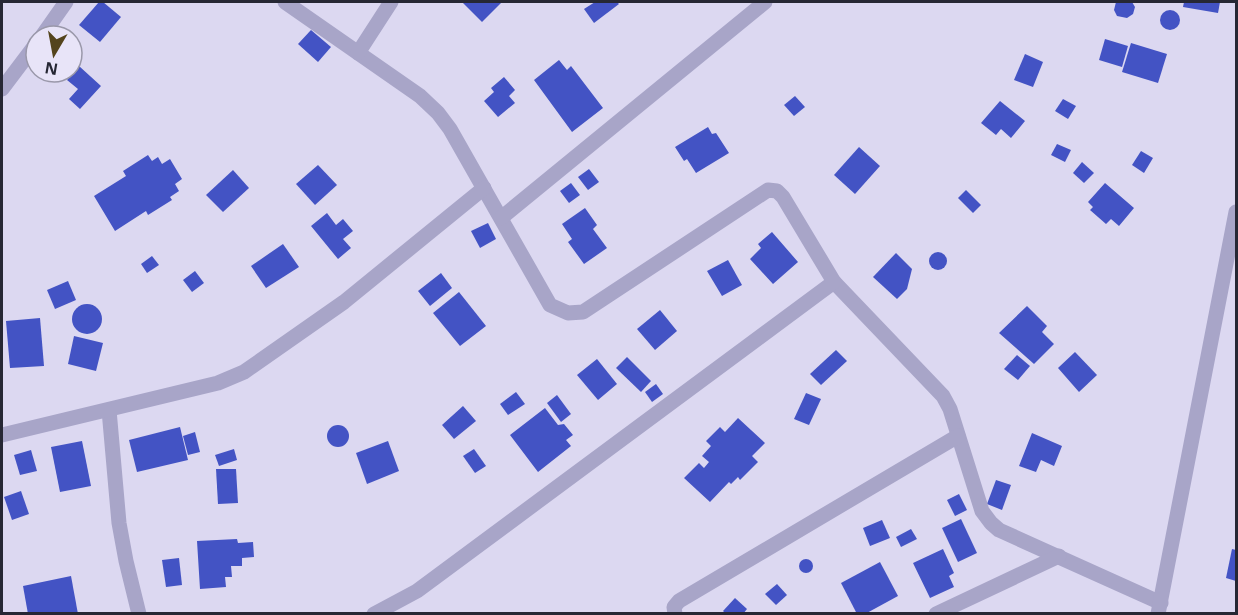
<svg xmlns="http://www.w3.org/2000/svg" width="1238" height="615" viewBox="0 0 1238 615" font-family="'Noto Sans',sans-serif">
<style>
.building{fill:#4353c4}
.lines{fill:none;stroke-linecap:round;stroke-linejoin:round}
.minor{stroke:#a8a5c8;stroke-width:15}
</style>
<rect width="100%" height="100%" fill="#dcd8f1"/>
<g class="building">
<path d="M99 2H103L121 17 100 42 79 25Z"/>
<path d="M462 2H502L482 22Z"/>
<path d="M595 2H617L619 4 594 23 584 9Z"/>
<path d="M1116 2H1132L1135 7 1133 14 1127 18 1117 16 1114 10Z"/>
<path d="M1184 2H1220L1218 13 1183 7Z"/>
<circle cx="1170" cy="20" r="10"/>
<path d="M311 30 331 47 318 62 298 44Z"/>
<path d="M1105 39 1128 46 1122 67 1099 60Z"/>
<path d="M1131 43 1167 54 1158 83 1122 72Z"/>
<path d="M1025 54 1043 62 1033 87 1014 80Z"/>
<path d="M559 60 567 70 571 66 603 108 572 132 534 80Z"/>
<path d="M79 66 101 86 80 109 69 99 78 89 67 80Z"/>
<path d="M504 77 515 90 509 96 515 103 498 117 484 101 494 92 491 88Z"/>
<path d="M795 96 805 107 794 116 784 105Z"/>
<path d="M1063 99 1076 106 1068 119 1055 111Z"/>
<path d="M1000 101 1025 121 1011 138 1001 129 996 135 981 123Z"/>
<path d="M708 127 712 134 716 133 729 153 696 173 687 159 684 161 675 147Z"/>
<path d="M1057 144 1071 150 1065 162 1051 155Z"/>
<path d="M859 147 880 166 855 194 834 175Z"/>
<path d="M1141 151 1153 158 1144 173 1132 165Z"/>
<path d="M148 155 152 161 158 157 162 164 170 159 182 179 175 184 179 191 170 197 172 200 148 215 146 211 115 231 94 196 126 176 123 171Z"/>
<path d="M1082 162 1094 173 1084 183 1073 173Z"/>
<path d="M318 165 337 185 315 205 296 184Z"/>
<path d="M589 169 599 182 588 190 578 177Z"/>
<path d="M233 170 249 188 223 212 206 195Z"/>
<path d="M571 183 580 195 569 203 560 191Z"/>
<path d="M1105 183 1134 208 1119 226 1111 219 1106 224 1090 210 1093 207 1088 202Z"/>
<path d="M966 190 981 205 973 213 958 198Z"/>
<path d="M585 208 597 225 593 229 607 248 584 264 568 242 572 239 562 224Z"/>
<path d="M327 213 336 225 343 219 353 231 343 239 351 248 338 259 311 226Z"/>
<path d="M488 223 496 239 480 248 471 231Z"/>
<path d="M772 232 798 262 773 284 750 259 761 248 758 244Z"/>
<path d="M283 244 299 267 266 288 251 266Z"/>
<circle cx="938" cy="261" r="9"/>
<path d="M896 253 912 269 907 289 897 299 873 277Z"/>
<path d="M152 256 159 265 147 273 141 264Z"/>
<path d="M728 260 742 285 722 296 707 271Z"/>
<path d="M195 271 204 283 192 292 183 280Z"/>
<path d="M441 273 452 288 430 306 418 291Z"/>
<path d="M68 281 76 300 55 309 47 290Z"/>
<path d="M459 292 486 326 460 346 433 313Z"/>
<circle cx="87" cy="319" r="15"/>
<path d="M1027 306 1047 326 1042 332 1054 344 1034 364 999 333Z"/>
<path d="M660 310 677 331 655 350 637 329Z"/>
<path d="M40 318 44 366 10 368 6 321Z"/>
<path d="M74 336 103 343 96 371 68 364Z"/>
<path d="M836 350 847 361 821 385 810 374Z"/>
<path d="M1075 352 1097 375 1079 392 1058 368Z"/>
<path d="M1017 355 1030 366 1018 380 1004 369Z"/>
<path d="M627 357 651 381 641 392 616 368Z"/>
<path d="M597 359 617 384 598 400 577 375Z"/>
<path d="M656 384 663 394 652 402 645 392Z"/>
<path d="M516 392 525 404 508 415 500 404Z"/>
<path d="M806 393 821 399 809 425 794 419Z"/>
<path d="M557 395 571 414 561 422 547 403Z"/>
<path d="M463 406 476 421 454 439 442 425Z"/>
<path d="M545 408 558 425 564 424 573 435 566 440 571 446 538 472 510 435Z"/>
<path d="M738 418 765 443 752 456 758 462 740 480 738 477 731 484 729 482 710 502 684 478 699 463 704 468 709 462 702 456 711 446 706 441 720 427 725 432Z"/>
<circle cx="338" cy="436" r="11"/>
<path d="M180 427 188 460 137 472 129 440Z"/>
<path d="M195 432 200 452 188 455 183 436Z"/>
<path d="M1032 433 1062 446 1054 466 1041 460 1036 472 1019 466Z"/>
<path d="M82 441 91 486 60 492 51 447Z"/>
<path d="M388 441 399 471 367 484 356 453Z"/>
<path d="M234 449 237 460 219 466 215 455Z"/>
<path d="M474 449 486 466 475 473 463 456Z"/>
<path d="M31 450 37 471 20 475 14 455Z"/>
<path d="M216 469H236L238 503 218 504Z"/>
<path d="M996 480 1011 485 1002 510 987 504Z"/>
<path d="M21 491 29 514 12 520 4 497Z"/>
<path d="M959 494 967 510 955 516 947 500Z"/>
<path d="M961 519 977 553 958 562 942 528Z"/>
<path d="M882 520 890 538 870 546 863 528Z"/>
<path d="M911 529 917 539 901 547 896 537Z"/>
<path d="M237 539 238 543 253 542 254 557 242 558V566H231L232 577H225L226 587 200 589 197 541Z"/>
<path d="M943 549 954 573 949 576 954 587 930 598 913 563Z"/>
<path d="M1232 549 1236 550V581L1226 578Z"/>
<path d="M179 558 182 585 166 587 162 560Z"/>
<circle cx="806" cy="566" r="7"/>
<path d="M880 562 898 596 865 614H857L841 583Z"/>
<path d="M71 576 78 614H28L23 586Z"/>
<path d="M777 584 787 595 776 605 765 594Z"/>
<path d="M735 598 747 609 743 614H726L723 611Z"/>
</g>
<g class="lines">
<g class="minor">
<path d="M285 2 420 96 438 113 450 129 550 305 568 313 583 312 768 190 777 191 783 197 834 282 943 396 950 409 982 511 991 523 999 530 1161 603"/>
<path d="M42 36 66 2"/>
<path d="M358 53 391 2"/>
<path d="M2 89 36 44"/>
<path d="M501 218 765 2"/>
<path d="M109 410 119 523 126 561 139 614"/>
<path d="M2 435 218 383 244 372 344 302 484 188"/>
<path d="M374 614 417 591 834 282"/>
<path d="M675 614 674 607 679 601 958 436"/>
<path d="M936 614 1059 556"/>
<path d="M1158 614 1236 212"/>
</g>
</g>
<rect width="1238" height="615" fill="none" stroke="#262734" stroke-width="6"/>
<g transform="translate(54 54) rotate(190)"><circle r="28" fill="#e8e4f8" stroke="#9a98aa" stroke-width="1.5"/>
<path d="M0-4.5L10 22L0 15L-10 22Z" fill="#54441d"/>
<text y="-9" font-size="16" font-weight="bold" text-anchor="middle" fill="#262734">N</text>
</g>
</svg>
